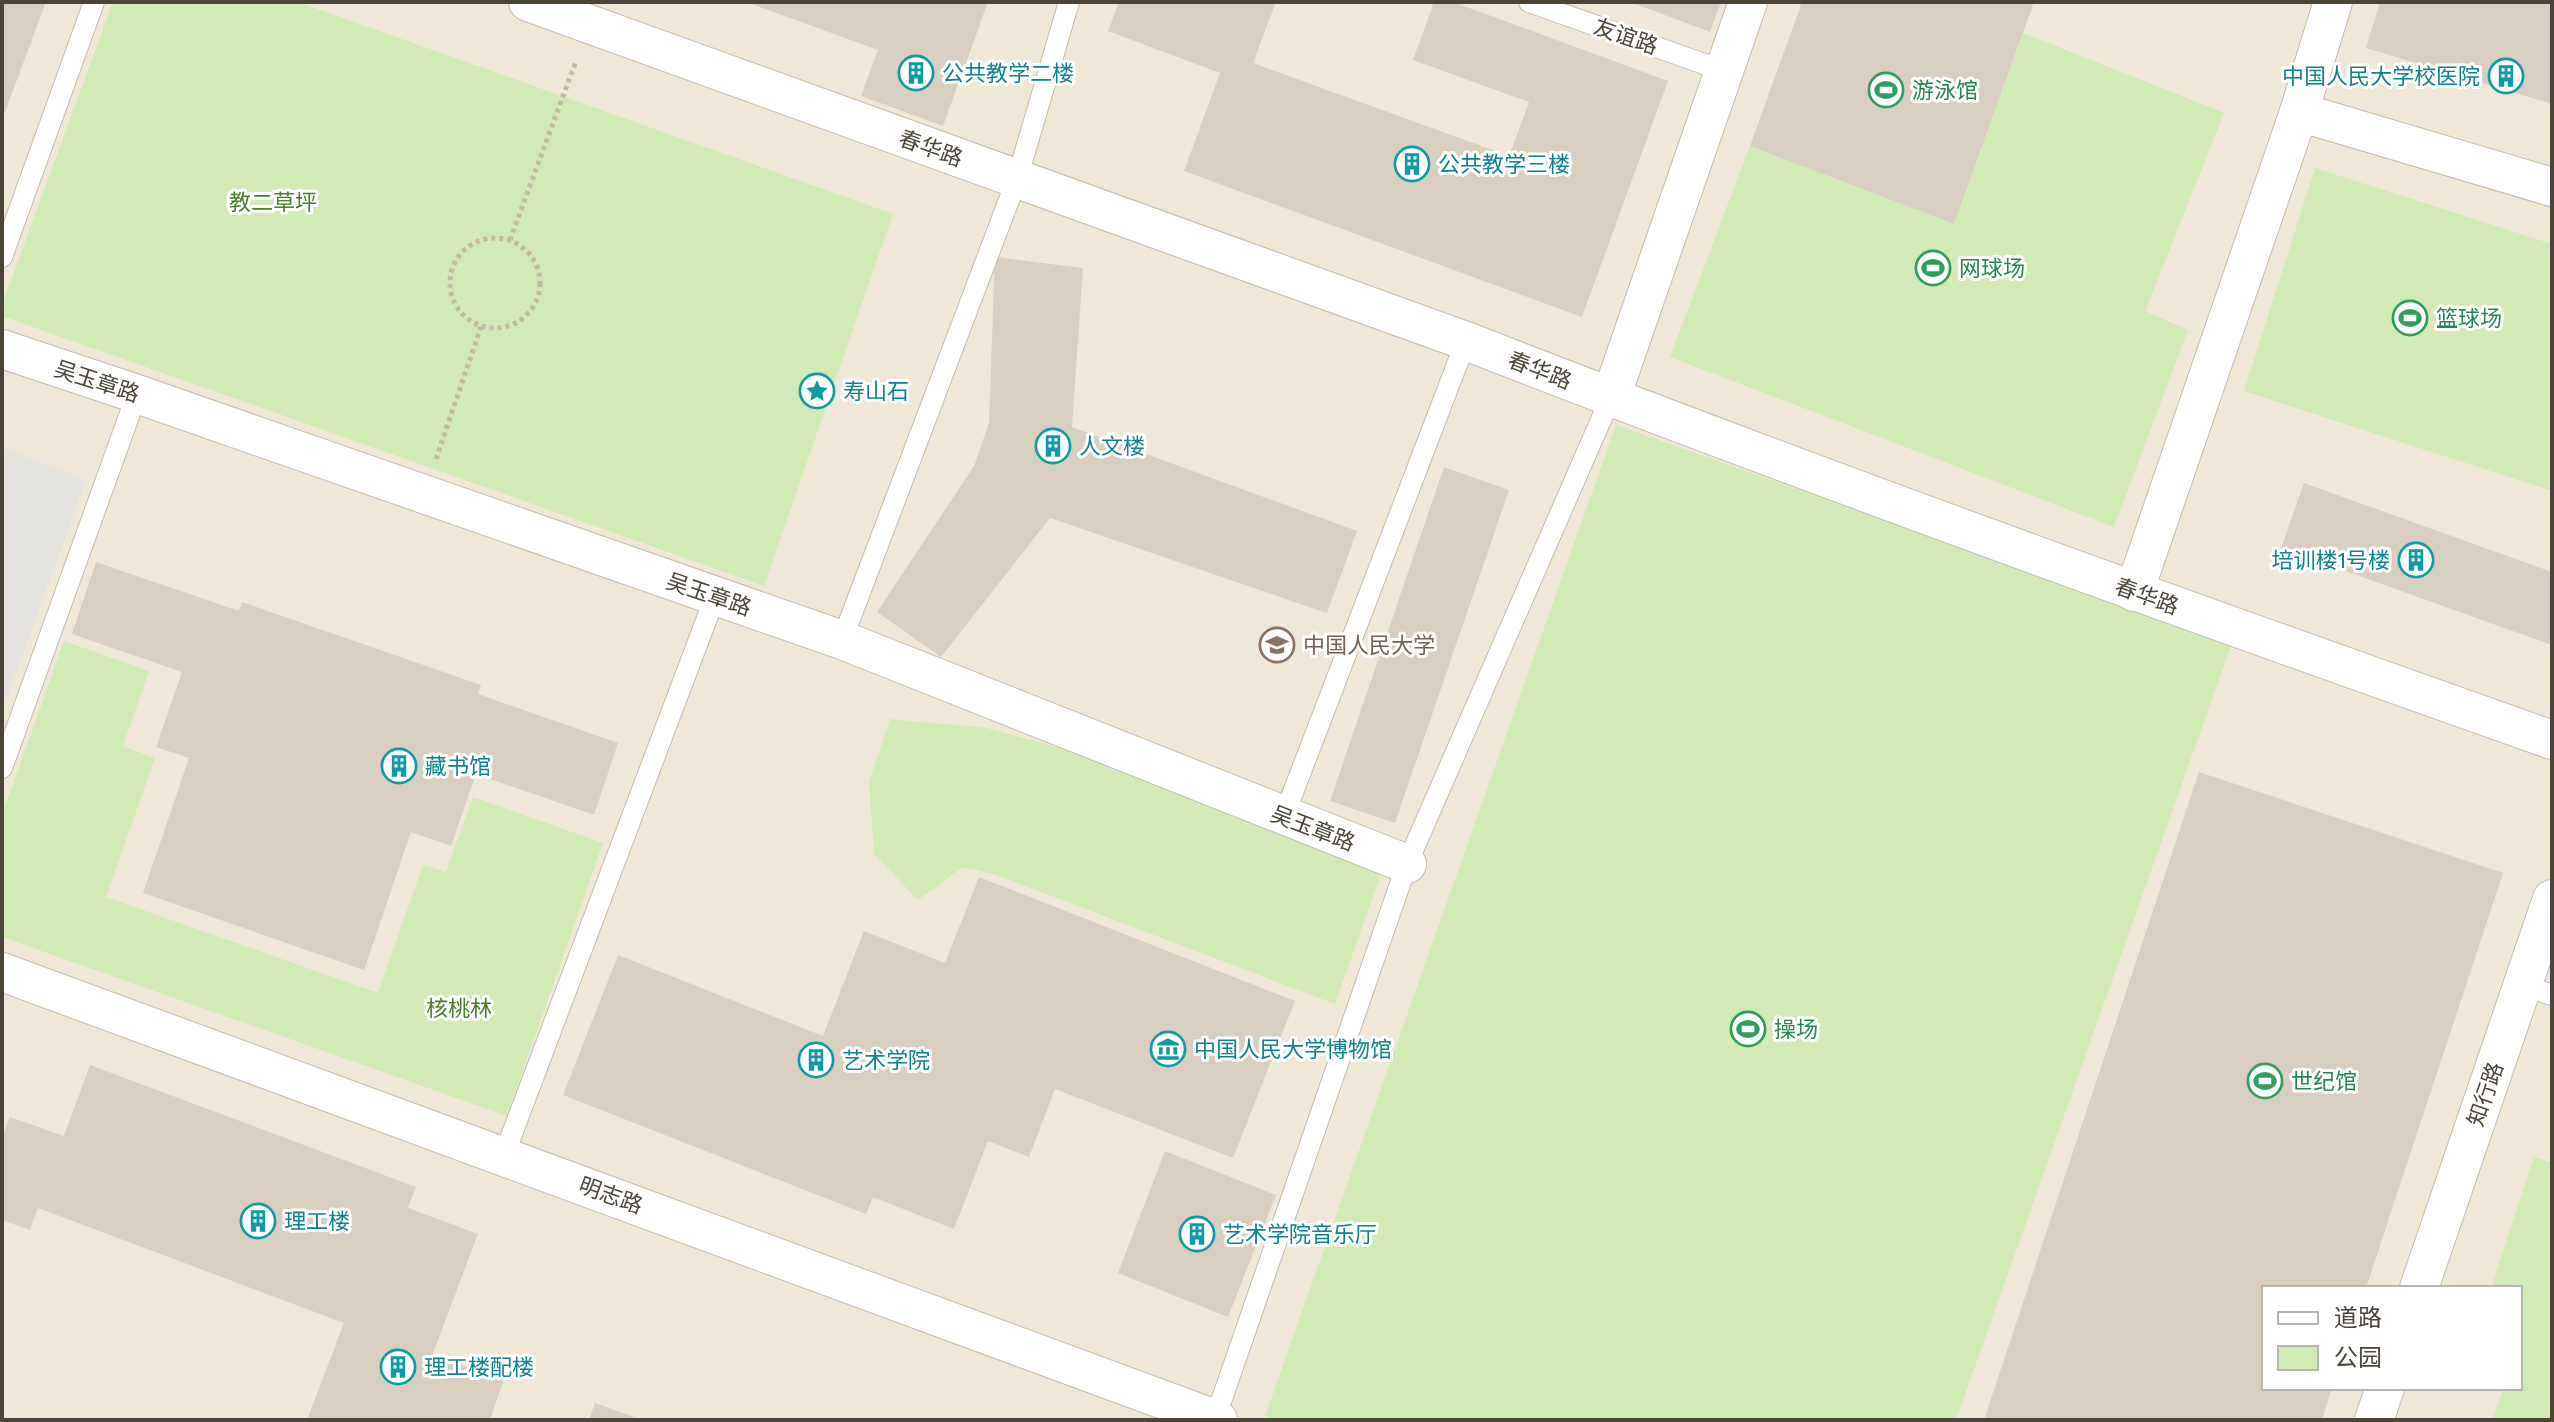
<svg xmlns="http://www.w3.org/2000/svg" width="2554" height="1422" viewBox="0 0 2554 1422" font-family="'Fira Sans Condensed','Noto Sans SC',sans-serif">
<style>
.education{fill:#efe8d6;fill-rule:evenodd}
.green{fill:#d2eab5}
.parking{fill:#e5e3e0}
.building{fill:#d8cfc1}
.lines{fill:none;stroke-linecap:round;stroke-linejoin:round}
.service-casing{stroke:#c2bbae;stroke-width:22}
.minor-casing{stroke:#c2bbae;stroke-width:40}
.path{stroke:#c4b79f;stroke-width:5;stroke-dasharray:4 4;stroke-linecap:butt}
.service{stroke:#fff;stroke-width:20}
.minor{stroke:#fff;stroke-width:38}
.labels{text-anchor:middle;stroke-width:6;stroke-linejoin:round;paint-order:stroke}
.street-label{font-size:22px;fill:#4b4439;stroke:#fff}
.culture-label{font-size:22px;fill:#0d838f;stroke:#fff;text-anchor:start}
.leisure-label{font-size:22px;fill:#27864d;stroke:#fff;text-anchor:start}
.park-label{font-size:22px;fill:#4a7f2a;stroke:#fff}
.education-label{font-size:22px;fill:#785e54;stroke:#fff;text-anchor:start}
</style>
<rect width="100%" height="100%" fill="#f6f3ec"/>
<path class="education" d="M2 2H2552V1420H2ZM2264 1288H2520V1388H2264Z"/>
<g class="green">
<path d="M113 2H298L893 214 764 586 2 316V305Z"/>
<path d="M2023 33 2224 113 2145 311 2188 330 2114 527 1670 357 1750 146 1954 224Z"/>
<path d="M2315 168 2552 244V491L2244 391Z"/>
<path d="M1616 425 2232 643 1956 1420H1277L1265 1416Z"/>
<path d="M64 641 149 671 123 746 155 758 106 897 378 993 423 865 446 872 473 797 603 843 507 1116 2 937V815Z"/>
<path d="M890 719 987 728 1107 761 1383 868 1335 1004 996 875 963 867 918 900 874 854 869 782Z"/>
<path d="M2534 1157 2552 1163V1420H2492L2504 1388H2520V1342L2524 1330 2520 1328V1288H2491Z"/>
</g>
<path class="parking" d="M2 447 86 480 7 698 2 696Z"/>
<g class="building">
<path d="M2 2H46L2 120Z"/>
<path d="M746 2H988L943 126 861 96 878 50Z"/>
<path d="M1119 2H1276L1253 63 1509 156 1529 102 1413 60 1434 2H1453L1668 81 1582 317 1184 171 1220 73 1108 31Z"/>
<path d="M1630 2H1721L1710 32Z"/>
<path d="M1802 2H2034L1954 224 1750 146Z"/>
<path d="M2380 2H2552V104L2366 48Z"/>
<path d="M995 257 1083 268 1072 427 1357 531 1327 613 1050 518 941 657 877 612 974 466 989 423Z"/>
<path d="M1444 467 1509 490 1395 823 1330 801Z"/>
<path d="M2304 483 2552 572V645L2281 548Z"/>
<path d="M96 562 239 611 242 602 481 685 478 694 618 743 594 815 476 774 451 846 411 832 364 970 143 893 189 758 156 747 182 672 72 634Z"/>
<path d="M2199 772 2503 873 2366 1288H2264V1388H2332L2322 1420H1984Z"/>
<path d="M979 877 1295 1001 1233 1158 1055 1089 1029 1157 988 1141 954 1229 873 1197 866 1214 563 1095 618 955 823 1036 864 931 945 963Z"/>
<path d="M90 1065 416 1187 408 1208 478 1234 432 1356 504 1379 490 1420H307L344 1323 38 1208 30 1230 2 1220V1138L10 1117 64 1136Z"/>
<path d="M1165 1151 1276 1195 1228 1317 1118 1273Z"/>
<path d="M595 1403 642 1420H589Z"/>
</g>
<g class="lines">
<g class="service-casing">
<g id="service">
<path d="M1529 2 1724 71"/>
<path d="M2 257 94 2"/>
<path d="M842 640 1017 179 1069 2"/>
<path d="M2 768 137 394"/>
<path d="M1284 816 1466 341"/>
<path d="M2523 985 2552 995"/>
<path d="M504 1155 715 597"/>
<path d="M1215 1419 1407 864 1611 397"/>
</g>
</g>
<g class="minor-casing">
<g id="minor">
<path d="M528 2 1466 341C1825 481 2188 611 2552 740"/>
<path d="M2299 112 2552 187"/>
<path d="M2 349 137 394 842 640 1407 864"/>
<path d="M1611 397 1748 2"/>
<path d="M2134 592 2299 112 2333 2"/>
<path d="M2 972 1218 1420"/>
<path d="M2419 1288 2552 899"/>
<path d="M2374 1420 2385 1388"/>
</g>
</g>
<g class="path">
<circle cx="495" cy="283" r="45"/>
<path d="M510 240 576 61"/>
<path d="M436 459 481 327"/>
</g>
<use href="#service" class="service"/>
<use href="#minor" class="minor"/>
</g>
<defs>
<g id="building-ring" transform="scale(1.8)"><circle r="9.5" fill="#fff" stroke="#0f9aa8" stroke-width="1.5"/><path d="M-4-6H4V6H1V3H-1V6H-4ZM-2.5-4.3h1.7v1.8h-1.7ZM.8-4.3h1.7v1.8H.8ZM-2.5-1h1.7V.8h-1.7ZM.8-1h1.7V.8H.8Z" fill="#0f9aa8"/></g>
<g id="stadium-ring" transform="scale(1.8)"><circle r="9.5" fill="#fff" stroke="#2e9e5b" stroke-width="1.5"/><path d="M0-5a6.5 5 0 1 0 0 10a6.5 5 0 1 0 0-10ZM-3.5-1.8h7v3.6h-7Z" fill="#2e9e5b"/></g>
<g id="sight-ring" transform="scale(1.8)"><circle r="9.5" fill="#fff" stroke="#0f9aa8" stroke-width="1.5"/><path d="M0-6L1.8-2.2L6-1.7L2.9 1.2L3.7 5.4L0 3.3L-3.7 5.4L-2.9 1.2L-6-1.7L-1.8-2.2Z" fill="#0f9aa8"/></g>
<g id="university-ring" transform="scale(1.8)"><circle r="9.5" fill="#fff" stroke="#8d6e63" stroke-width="1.5"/><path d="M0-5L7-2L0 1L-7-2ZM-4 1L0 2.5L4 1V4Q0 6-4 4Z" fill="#8d6e63"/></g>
<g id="museum-ring" transform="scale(1.8)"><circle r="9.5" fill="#fff" stroke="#0f9aa8" stroke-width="1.5"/><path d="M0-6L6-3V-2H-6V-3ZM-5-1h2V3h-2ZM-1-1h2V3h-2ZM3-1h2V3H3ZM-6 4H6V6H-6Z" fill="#0f9aa8"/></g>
</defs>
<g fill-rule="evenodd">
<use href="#building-ring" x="916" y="73"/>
<use href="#building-ring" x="2506" y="76"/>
<use href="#stadium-ring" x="1886" y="90"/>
<use href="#building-ring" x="1412" y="164"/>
<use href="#stadium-ring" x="1933" y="268"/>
<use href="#stadium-ring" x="2410" y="318"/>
<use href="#sight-ring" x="817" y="391"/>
<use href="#building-ring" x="1053" y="446"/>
<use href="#building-ring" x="2416" y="560"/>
<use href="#university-ring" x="1277" y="645"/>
<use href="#building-ring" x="399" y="766"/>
<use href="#stadium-ring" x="1748" y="1029"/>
<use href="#museum-ring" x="1168" y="1049"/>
<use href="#building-ring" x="816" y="1060"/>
<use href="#stadium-ring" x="2265" y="1081"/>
<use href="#building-ring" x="258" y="1221"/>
<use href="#building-ring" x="1197" y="1234"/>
<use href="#building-ring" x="398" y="1367"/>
</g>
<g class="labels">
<g class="street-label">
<text transform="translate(1626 36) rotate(19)" y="8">友谊路</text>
<text transform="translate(931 148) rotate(20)" y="8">春华路</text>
<text transform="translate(1540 370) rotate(21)" y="8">春华路</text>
<text transform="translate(97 381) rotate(18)" y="8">吴玉章路</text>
<text transform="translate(709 594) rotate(19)" y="8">吴玉章路</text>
<text transform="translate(2147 596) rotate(20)" y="8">春华路</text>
<text transform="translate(1313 828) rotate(21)" y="8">吴玉章路</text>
<text transform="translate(2485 1094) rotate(-71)" y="8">知行路</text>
<text transform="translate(611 1195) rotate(20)" y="8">明志路</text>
</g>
<g class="culture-label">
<text x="942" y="81">公共教学二楼</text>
<text x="2480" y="84" text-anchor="end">中国人民大学校医院</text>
<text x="1438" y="172">公共教学三楼</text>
<text x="843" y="399">寿山石</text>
<text x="1079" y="454">人文楼</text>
<text x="2390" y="568" text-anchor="end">培训楼1号楼</text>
<text x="425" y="774">藏书馆</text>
<text x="1194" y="1057">中国人民大学博物馆</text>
<text x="842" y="1068">艺术学院</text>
<text x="284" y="1229">理工楼</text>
<text x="1223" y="1242">艺术学院音乐厅</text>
<text x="424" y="1375">理工楼配楼</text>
</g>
<g class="leisure-label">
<text x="1912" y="98">游泳馆</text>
<text x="1959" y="276">网球场</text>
<text x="2436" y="326">篮球场</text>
<text x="1774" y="1037">操场</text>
<text x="2291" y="1089">世纪馆</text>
</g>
<g class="park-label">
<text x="273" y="210">教二草坪</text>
<text x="459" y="1016">核桃林</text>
</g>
<g class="education-label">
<text x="1303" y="653">中国人民大学</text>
</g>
</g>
<rect width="2554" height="1422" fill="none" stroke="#4b4439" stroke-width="8"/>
<rect x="2262" y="1286" width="260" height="104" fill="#ffffff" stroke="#b7b4b0" stroke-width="2"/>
<rect x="2278" y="1312" width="40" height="12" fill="#ffffff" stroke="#b7b4b0" stroke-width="2"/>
<text x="2334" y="1326" font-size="24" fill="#4b4439">道路</text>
<rect x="2278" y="1346" width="40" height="24" fill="#d2eab5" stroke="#b7b4b0" stroke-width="2"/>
<text x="2334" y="1366" font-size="24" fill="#4b4439">公园</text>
</svg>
